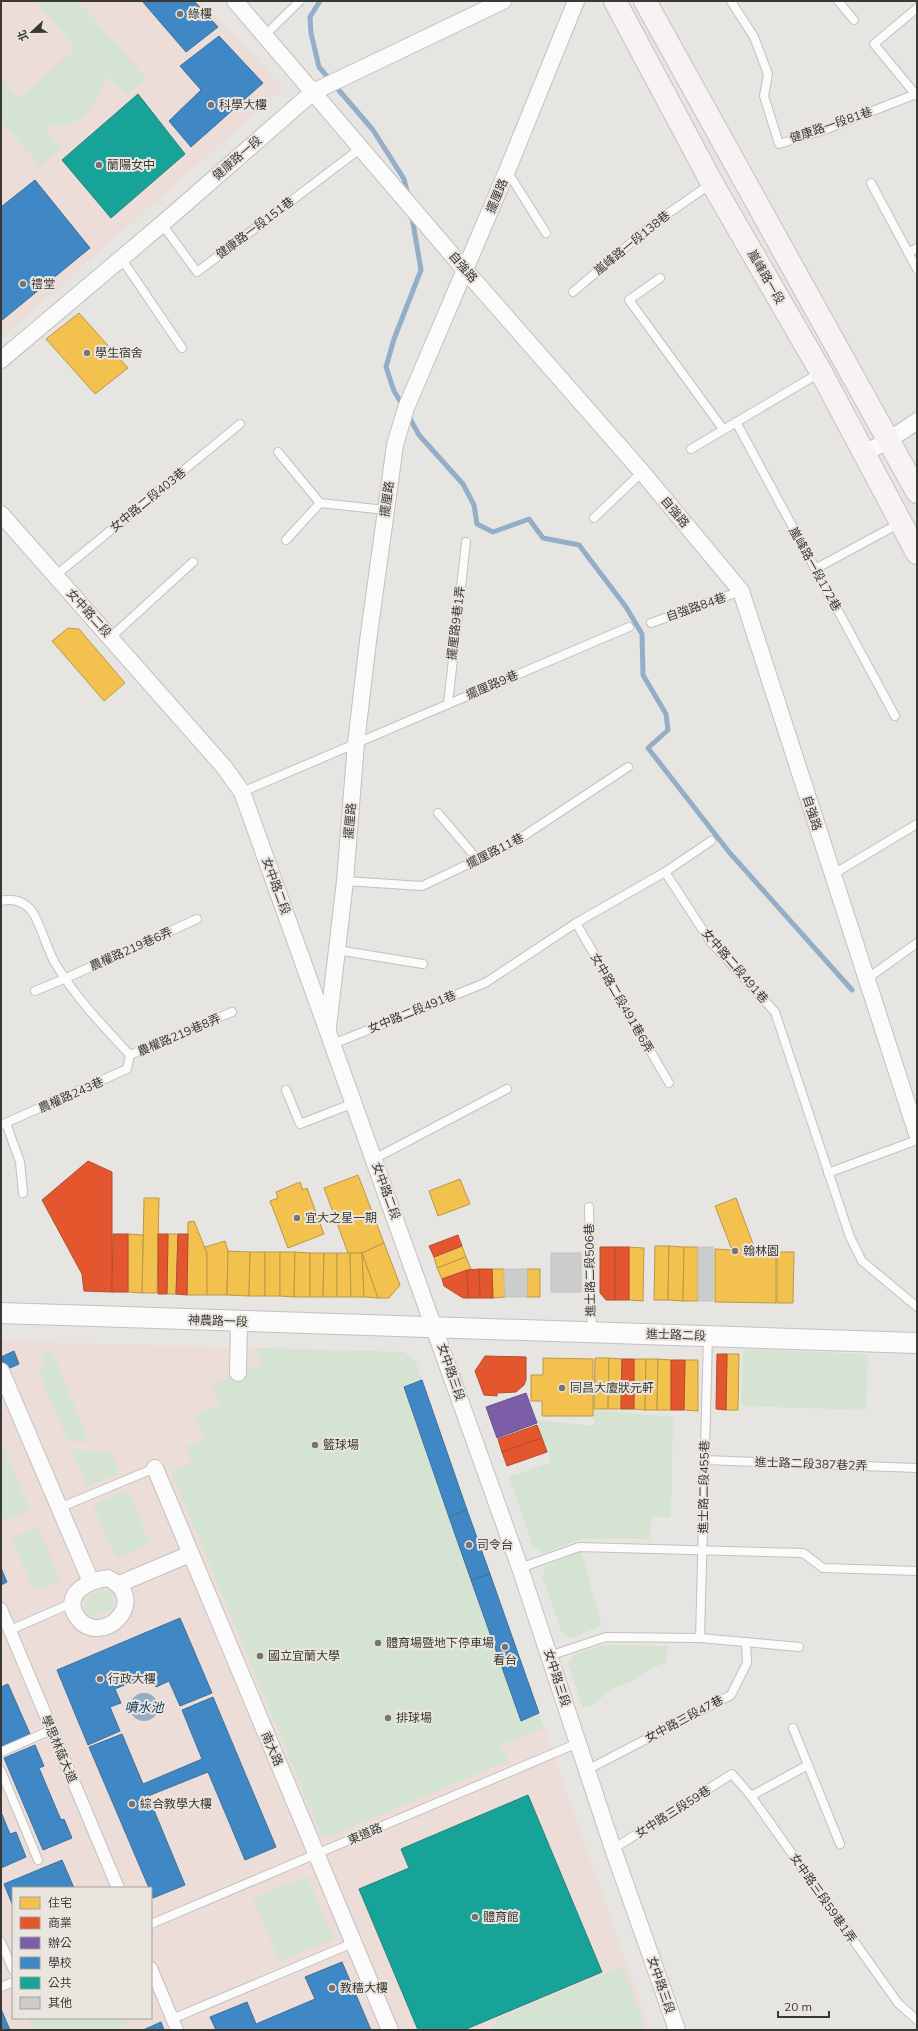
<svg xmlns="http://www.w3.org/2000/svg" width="918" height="2031" viewBox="0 0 918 2031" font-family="Mulish,'Noto Sans TC',sans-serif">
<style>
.education{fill:#ecddd9;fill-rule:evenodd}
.green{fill:#d5e3d3}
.water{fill:#94aec8}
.homes{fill:#f2c14e;stroke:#bb9846}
.shops{fill:#e4572e;stroke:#b14e30}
.offices{fill:#7b5ea7;stroke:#685385}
.schools{fill:#3f88c5;stroke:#3e709a}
.public{fill:#17a398;stroke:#22837a}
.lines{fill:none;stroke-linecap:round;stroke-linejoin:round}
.stream{stroke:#94aec8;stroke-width:5}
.building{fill:#cdcccc;stroke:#c5c4c4}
.service-casing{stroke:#c3c1bf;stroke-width:10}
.pedestrian-casing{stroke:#c3c1bf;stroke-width:14}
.minor-casing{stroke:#c3c1bf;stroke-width:18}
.tertiary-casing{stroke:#c3c1bf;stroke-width:22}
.secondary-casing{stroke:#c3c1bf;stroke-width:24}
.service{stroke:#fbfbfb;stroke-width:8}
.pedestrian{stroke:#fbfbfb;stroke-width:12}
.minor{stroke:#fbfbfb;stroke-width:16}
.tertiary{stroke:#fbfbfb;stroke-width:20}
.secondary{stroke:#f7f3f4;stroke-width:22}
.poi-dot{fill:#777572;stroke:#eae6df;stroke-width:1.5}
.labels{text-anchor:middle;stroke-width:4;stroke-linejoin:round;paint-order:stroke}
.poi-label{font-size:12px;fill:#3a3835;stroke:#eae6df;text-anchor:start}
.street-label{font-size:12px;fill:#3a3835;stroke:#eae6df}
.water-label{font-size:13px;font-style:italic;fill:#09375c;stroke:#eae6df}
</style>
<rect width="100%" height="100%" fill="#e7e5e2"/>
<g class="education">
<path d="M1 1H202L284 88 1 339Z"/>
<path d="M1 1341 404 1352 415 1360 650 2030H1ZM13 1888H151V2018H13Z"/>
</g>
<g class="green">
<path d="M35 1H78L147 79 126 95 107 76C96 98 90 119 64 126 58 127 49 126 42 126L61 148 41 167 1 121V78L19 98 76 48Z"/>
<path d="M255 1348 404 1352 415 1360 544 1728 501 1745 508 1761 323 1839 171 1471 192 1463 186 1447 205 1439 195 1415 220 1405 212 1385 262 1365Z"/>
<path d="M743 1349 868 1354 866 1410 741 1406Z"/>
<path d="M40 1351 53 1353 89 1442 68 1441 39 1373 45 1364Z"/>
<path d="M593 1410 673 1417 671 1517H651L650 1539H582L543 1553 533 1547 509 1477 551 1462 536 1420 594 1426Z"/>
<path d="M1 1441 30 1510 4 1521 1 1514Z"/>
<path d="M71 1449 111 1452 120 1473 87 1487Z"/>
<path d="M128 1490 150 1544 116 1558 93 1504Z"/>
<path d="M38 1527 60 1580 34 1591 11 1538Z"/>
<path d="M581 1551 602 1626 571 1638 562 1633 542 1576 547 1565Z"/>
<path d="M103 1590 110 1593C114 1599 115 1604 111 1610L93 1617 85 1610V1599Z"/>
<path d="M602 1645 667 1646V1662L650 1669 630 1682 611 1689 593 1705 583 1708 568 1664 574 1655Z"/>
<path d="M307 1876 333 1939 279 1961 253 1898Z"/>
<path d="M623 1966 646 2030H492L498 2018Z"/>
<path d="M28 2018H140L111 2030H33Z"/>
</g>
<circle class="water" cx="144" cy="1707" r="14"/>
<g class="homes">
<path d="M79 313 128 368 95 394 46 339Z"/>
<path d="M68 628 79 629 125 683 104 701 52 641Z"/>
<path d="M358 1175 384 1243 362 1253H348L324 1188Z"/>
<path d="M460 1179 470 1204 438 1216 429 1191Z"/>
<path d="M300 1182 303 1190 307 1188 324 1234 288 1248 270 1201 278 1198 276 1192Z"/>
<path d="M144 1198H159L157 1293H142Z"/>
<path d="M736 1198 756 1252H776V1303L715 1302V1249L732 1250 715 1206Z"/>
<path d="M194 1221 207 1253V1295H187L188 1222Z"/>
<path d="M128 1234 143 1235 142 1293 128 1292Z"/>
<path d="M168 1234H178L176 1294H167Z"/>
<path d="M225 1241 228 1251 227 1295H207V1253L205 1247Z"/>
<path d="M384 1243 400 1285 389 1298H378L362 1253Z"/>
<path d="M462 1246 466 1257 437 1268 434 1257Z"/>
<path d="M655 1246H669L668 1300H654Z"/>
<path d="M669 1246 684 1247 683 1301 668 1300Z"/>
<path d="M629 1247 644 1248 643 1301 629 1300Z"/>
<path d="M684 1247H698V1301H683Z"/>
<path d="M228 1251 250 1252 249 1296 227 1295Z"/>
<path d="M250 1252H265V1296H249Z"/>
<rect x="265" y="1252" width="15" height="44"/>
<path d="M280 1252H295L294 1297 280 1296Z"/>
<path d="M295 1252 310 1253V1297H294Z"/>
<path d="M777 1252H794L793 1303H777Z"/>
<path d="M310 1253H324L323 1297H310Z"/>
<path d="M324 1253H337V1297H323Z"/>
<path d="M337 1253H350L351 1297H337Z"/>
<path d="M350 1253H362L364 1297H351Z"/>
<path d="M362 1253 378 1298 364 1297Z"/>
<path d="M466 1257 471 1269 442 1279 437 1268Z"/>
<path d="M492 1269H504L505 1297 493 1298Z"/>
<rect x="527" y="1269" width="13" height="28"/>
<path d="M727 1354H739L738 1410H726Z"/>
<path d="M543 1358 593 1359V1416H542V1401H531V1375H543Z"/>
<path d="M595 1358H609L608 1409H594Z"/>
<path d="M609 1358 622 1359 621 1409H608Z"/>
<path d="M634 1359H646L645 1410 634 1409Z"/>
<path d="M646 1359H658L657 1410H645Z"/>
<path d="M658 1359 671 1360V1410H657Z"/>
<path d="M685 1360H698V1411L684 1410Z"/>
</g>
<g class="shops">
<path d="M88 1161 112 1172V1292L84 1291 82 1274 42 1200Z"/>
<path d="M113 1234H128V1292H112Z"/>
<path d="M158 1234H168L167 1294H158Z"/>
<path d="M178 1234H188L187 1295 176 1294Z"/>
<path d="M458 1235 462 1246 434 1257 429 1246Z"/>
<path d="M600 1247H615V1300H606L600 1293Z"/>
<rect x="615" y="1247" width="14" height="53"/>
<path d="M479 1269H492L493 1298H480Z"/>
<path d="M479 1269 480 1298H468L467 1270Z"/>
<path d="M467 1270 468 1298H463L444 1286 442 1279Z"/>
<path d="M717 1354H727L726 1410 716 1409Z"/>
<path d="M485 1356 526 1357V1380L524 1385 516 1392 497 1393V1396L484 1395 475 1371Z"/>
<path d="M622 1359H634V1409H621Z"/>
<path d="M671 1360H685L684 1410H671Z"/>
<path d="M537 1425 542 1438 502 1452 498 1439Z"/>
<path d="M542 1438 547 1452 507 1466 502 1452Z"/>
</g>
<path class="offices" d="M526 1393 537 1423 497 1438 486 1407Z"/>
<g class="schools">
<path d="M142 1H194L218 27 186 52Z"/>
<path d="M219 36 263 83 191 147 169 121 201 90 180 66Z"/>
<path d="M35 180 90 248 1 321V207Z"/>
<path d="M14 1351 19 1364 5 1370 1 1357Z"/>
<path d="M422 1380 467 1510 449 1517 404 1387Z"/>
<path d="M467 1510 490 1574 471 1580 449 1517Z"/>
<path d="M1 1568 7 1582 1 1585Z"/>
<path d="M490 1574 539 1713 521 1721 471 1580Z"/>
<path d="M180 1618 212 1693 180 1706 169 1681 156 1687 151 1674 115 1689 121 1703 110 1707 120 1731 88 1745 57 1670Z"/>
<path d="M8 1684 30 1734 1 1747V1687Z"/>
<path d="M213 1697 276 1847 245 1860 208 1772 148 1796 185 1885 153 1898 151 1888H149L89 1747 122 1734 143 1784 202 1759 182 1710Z"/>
<path d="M35 1745 44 1766 39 1768 61 1820 64 1819 72 1838 43 1850 4 1758Z"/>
<path d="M1 1812 10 1834 16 1832 26 1857 1 1868Z"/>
<path d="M62 1860 74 1888H13V1906L4 1884Z"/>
<path d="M342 1962 371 2030H216L210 2017 247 2002 256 2024 315 1999 305 1977Z"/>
<path d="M1 2009 10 2030H1Z"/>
<path d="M161 2022 164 2030H143Z"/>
</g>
<g class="public">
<path d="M138 94 185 154 111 218 62 160Z"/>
<path d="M528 1795 602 1972 464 2030H418L359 1889 409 1868 401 1849Z"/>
</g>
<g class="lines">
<g class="stream">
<path d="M320 1 310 17 311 33 319 67 373 130 404 179 408 195"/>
<path d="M403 406 394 391 386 367 394 339 421 270 412 217"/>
<path d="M408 415 419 435 463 484 474 505 477 524 493 532 529 519 543 538 579 545 626 607 642 634 643 675 666 714 668 730 648 748 729 852 852 990"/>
</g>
</g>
<g class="building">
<rect x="698" y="1247" width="15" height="54"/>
<rect x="551" y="1253" width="30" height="39"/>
<path d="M504 1269H527V1297H505Z"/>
</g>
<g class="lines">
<g class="service-casing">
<g id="service">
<path d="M731 1 754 37 768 74 764 96 779 144 824 130 916 94"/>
<path d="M838 1 854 20"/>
<path d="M917 8 874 44 917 96"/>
<path d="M265 35 300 1"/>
<path d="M507 171 546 233"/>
<path d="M871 183 917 269"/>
<path d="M162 224 197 272 361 148"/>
<path d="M908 253 917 248"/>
<path d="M121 258 182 348"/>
<path d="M660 278 629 300 723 429"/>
<path d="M573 292 653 224 712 183"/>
<path d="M736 422 895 716"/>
<path d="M691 449 821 372"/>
<path d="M278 452 320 503 386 510"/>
<path d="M594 518 642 472"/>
<path d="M286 540 320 503"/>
<path d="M815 569 900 523"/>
<path d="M55 576 240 424"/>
<path d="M651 623 741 591"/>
<path d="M111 637 193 562"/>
<path d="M448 704 466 542"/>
<path d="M242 792 629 627"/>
<path d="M438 813 478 860"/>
<path d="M665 872 710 941 775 1012 850 1237 862 1261 917 1307"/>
<path d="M832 875 917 824"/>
<path d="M345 881 422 886 513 843 628 767"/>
<path d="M1 901C13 898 23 901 31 910 39 919 47 950 55 963 76 998 103 1026 130 1055L232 1012"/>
<path d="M576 923 669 1083"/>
<path d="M337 950 423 964"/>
<path d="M868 978 917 943"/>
<path d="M35 991 64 979 197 919"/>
<path d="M333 1044 485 983 576 923 665 872 711 841"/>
<path d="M286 1090 300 1124 354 1103"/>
<path d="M6 1123 20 1162 23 1193"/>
<path d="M1 1125 127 1069 130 1055"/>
<path d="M374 1159 507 1089"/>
<path d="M828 1173 917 1140"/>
<path d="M589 1207 592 1332"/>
<path d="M705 1460 917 1468"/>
<path d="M59 1508 155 1468"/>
<path d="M520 1568 579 1547 803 1553 823 1568 917 1571"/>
<path d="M10 1630 72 1603"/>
<path d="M700 1638 708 1336"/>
<path d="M549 1656 606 1637 700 1638 799 1647"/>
<path d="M793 1728 840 1844"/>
<path d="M1 1752 51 1730"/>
<path d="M587 1770 731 1695 747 1663 746 1642"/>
<path d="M1 1771 38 1860"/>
<path d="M751 1796 808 1765"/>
<path d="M613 1849 732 1774 751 1796 898 2003 917 2020"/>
<path d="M151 1924 578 1743"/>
<path d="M1 1942 13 1970"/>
<path d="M1 1987 13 1982"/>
<path d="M172 2019 353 1943"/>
</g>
</g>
<g class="pedestrian-casing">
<g id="pedestrian">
<path d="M1 1609 118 1888"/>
<path d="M151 1968 177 2030"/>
</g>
</g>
<g class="minor-casing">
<g id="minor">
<path d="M235 1 465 270 642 472 741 591 917 1134"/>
<path d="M1 360 162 224 313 92 503 1"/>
<path d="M863 454 889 440 917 421"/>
<path d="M1 514 224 767 242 792 520 1568 613 1849 677 2030"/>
<path d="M328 1027 345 881 356 743 368 641 395 445 406 408 507 171 576 1"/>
<path d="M1 1371 91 1582"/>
<path d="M238 1373 239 1321"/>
<path d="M155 1468 390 2030"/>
<path d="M108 1578C153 1601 100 1650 77 1617 61 1594 89 1580 108 1578Z"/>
<path d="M119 1584 190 1554"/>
</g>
</g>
<g class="tertiary-casing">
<path id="tertiary" d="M1 1313 917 1343"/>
</g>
<g class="secondary-casing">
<g id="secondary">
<path d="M615 1 712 183 821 372 917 553"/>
<path d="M645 1 917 492"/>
</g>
</g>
<use href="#service" class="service"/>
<use href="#pedestrian" class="pedestrian"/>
<use href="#minor" class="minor"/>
<use href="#tertiary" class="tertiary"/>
<use href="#secondary" class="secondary"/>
</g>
<g class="poi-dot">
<circle cx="180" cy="14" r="4"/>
<circle cx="211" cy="105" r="4"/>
<circle cx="99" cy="165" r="4"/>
<circle cx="23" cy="284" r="4"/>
<circle cx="87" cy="353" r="4"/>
<circle cx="297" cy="1218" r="4"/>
<circle cx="735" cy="1251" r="4"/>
<circle cx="562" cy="1388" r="4"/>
<circle cx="315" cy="1445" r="4"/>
<circle cx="469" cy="1545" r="4"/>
<circle cx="378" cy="1643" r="4"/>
<circle cx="505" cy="1647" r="4"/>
<circle cx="260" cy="1656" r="4"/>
<circle cx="100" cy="1679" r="4"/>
<circle cx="388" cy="1718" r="4"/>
<circle cx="132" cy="1804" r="4"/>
<circle cx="475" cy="1917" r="4"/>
<circle cx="332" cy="1988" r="4"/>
</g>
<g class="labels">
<g class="poi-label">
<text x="188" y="18">綠樓</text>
<text x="219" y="109">科學大樓</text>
<text x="107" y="169">蘭陽女中</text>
<text x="31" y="288">禮堂</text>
<text x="95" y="357">學生宿舍</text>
<text x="305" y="1222">宜大之星一期</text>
<text x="743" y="1255">翰林園</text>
<text x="570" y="1392">同昌大廈狀元軒</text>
<text x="323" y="1449">籃球場</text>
<text x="477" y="1549">司令台</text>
<text x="386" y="1647">體育場暨地下停車場</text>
<text x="268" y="1660">國立宜蘭大學</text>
<text x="505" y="1664" text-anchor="middle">看台</text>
<text x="108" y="1683">行政大樓</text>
<text x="396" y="1722">排球場</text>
<text x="140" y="1808">綜合教學大樓</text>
<text x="483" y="1921">體育館</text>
<text x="340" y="1992">教穡大樓</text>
</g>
<g class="street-label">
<text transform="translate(831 125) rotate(-19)" y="4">健康路一段81巷</text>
<text transform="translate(237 158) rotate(-41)" y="4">健康路一段</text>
<text transform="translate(497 196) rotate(-67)" y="4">擺厘路</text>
<text transform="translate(255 228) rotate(-37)" y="4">健康路一段151巷</text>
<text transform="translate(632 243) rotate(-39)" y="4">嵐峰路一段138巷</text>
<text transform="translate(463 267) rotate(49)" y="4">自強路</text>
<text transform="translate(766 277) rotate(60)" y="4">嵐峰路一段</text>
<text transform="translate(387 499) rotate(-82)" y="4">擺厘路</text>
<text transform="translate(148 500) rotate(-39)" y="4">女中路二段403巷</text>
<text transform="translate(675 512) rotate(50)" y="4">自強路</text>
<text transform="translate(815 569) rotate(61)" y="4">嵐峰路一段172巷</text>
<text transform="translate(696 607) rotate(-19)" y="4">自強路84巷</text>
<text transform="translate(89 613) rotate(48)" y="4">女中路二段</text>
<text transform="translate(456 623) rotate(-83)" y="4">擺厘路9巷1弄</text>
<text transform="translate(492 685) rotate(-23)" y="4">擺厘路9巷</text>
<text transform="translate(812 813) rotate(72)" y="4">自強路</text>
<text transform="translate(350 821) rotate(-85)" y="4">擺厘路</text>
<text transform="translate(495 851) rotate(-27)" y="4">擺厘路11巷</text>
<text transform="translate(276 886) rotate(70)" y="4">女中路二段</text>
<text transform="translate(131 949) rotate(-24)" y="4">農權路219巷6弄</text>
<text transform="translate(735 966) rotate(49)" y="4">女中路二段491巷</text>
<text transform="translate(622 1003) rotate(60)" y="4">女中路二段491巷6弄</text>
<text transform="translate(412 1012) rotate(-22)" y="4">女中路二段491巷</text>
<text transform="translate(179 1035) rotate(-23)" y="4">農權路219巷8弄</text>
<text transform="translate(71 1095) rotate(-24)" y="4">農權路243巷</text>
<text transform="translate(386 1191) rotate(70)" y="4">女中路二段</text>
<text transform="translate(590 1270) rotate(-91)" y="4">進士路二段506巷</text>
<text transform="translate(218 1321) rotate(2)" y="4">神農路一段</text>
<text transform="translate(676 1335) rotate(2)" y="4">進士路二段</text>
<text transform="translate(451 1372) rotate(71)" y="4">女中路三段</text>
<text transform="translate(811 1464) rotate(2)" y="4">進士路二段387巷2弄</text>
<text transform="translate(704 1487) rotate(-89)" y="4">進士路二段455巷</text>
<text transform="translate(557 1678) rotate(72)" y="4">女中路三段</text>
<text transform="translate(684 1719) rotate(-28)" y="4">女中路三段47巷</text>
<text transform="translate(59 1749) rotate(67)" y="4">學思林蔭大道</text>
<text transform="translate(272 1749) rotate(67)" y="4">南大路</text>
<text transform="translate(673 1812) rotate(-32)" y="4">女中路三段59巷</text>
<text transform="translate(365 1834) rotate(-23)" y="4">東道路</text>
<text transform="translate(823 1898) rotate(55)" y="4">女中路三段59巷1弄</text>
<text transform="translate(661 1985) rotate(71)" y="4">女中路三段</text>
</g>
<g class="water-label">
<text x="144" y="1712">噴水池</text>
</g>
</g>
<rect width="918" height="2031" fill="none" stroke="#3a3835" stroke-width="4"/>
<rect x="12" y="1887" width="140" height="132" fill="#eae6df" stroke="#a4a09b"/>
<rect x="20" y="1897" width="20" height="12" fill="#f2c14e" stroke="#a4a09b"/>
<text x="48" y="1907" font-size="12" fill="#3a3835">住宅</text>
<rect x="20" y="1917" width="20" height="12" fill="#e4572e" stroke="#a4a09b"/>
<text x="48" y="1927" font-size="12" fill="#3a3835">商業</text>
<rect x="20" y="1937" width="20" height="12" fill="#7b5ea7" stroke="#a4a09b"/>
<text x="48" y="1947" font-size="12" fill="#3a3835">辦公</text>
<rect x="20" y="1957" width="20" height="12" fill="#3f88c5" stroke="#a4a09b"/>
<text x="48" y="1967" font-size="12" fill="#3a3835">學校</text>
<rect x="20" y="1977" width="20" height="12" fill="#17a398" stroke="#a4a09b"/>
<text x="48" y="1987" font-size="12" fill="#3a3835">公共</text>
<rect x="20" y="1997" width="20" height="12" fill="#cdcccc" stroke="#a4a09b"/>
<text x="48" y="2007" font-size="12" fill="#3a3835">其他</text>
<g transform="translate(32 32) rotate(248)" stroke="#eae6df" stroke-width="3" paint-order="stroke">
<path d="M0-3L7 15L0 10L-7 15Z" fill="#3a3835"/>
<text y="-6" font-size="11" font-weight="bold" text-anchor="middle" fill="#3a3835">北</text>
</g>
<path d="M778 2011v6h51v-6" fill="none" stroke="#3a3835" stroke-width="2"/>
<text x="784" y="2011" font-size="12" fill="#3a3835" stroke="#eae6df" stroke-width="3" paint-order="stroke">20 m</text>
</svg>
